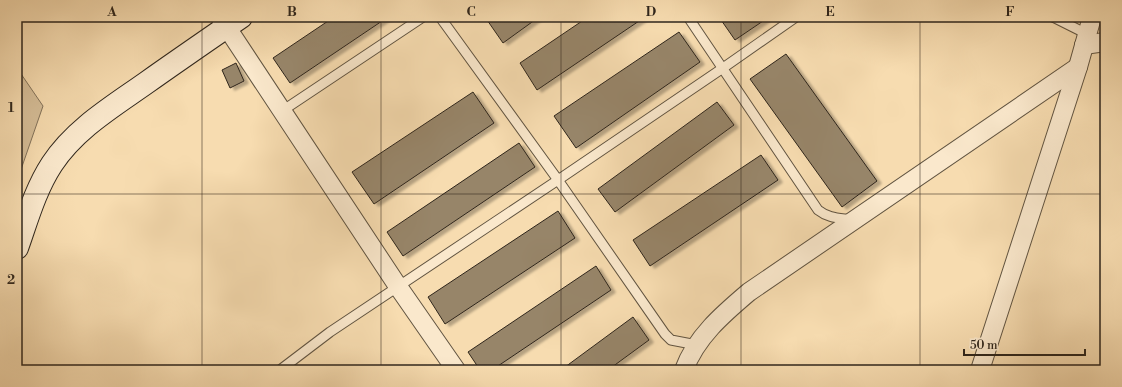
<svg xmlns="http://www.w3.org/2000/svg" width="1122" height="387" viewBox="0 0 1122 387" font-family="'Libre Bodoni',serif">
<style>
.green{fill:#d5bd97;stroke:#82725a}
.building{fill:#978569;stroke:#2f261c;filter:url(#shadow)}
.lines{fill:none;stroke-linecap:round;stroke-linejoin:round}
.service-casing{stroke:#615441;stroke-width:11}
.minor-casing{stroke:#615441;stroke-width:20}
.secondary-casing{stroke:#2f261c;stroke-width:24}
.service{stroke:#fae8cc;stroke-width:9}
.minor{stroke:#fae8cc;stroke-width:18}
.secondary{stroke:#fae8cc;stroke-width:22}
.grid{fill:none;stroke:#2f261c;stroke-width:1;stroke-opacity:0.55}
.neatline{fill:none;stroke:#2f261c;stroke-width:1.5}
.grid-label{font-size:13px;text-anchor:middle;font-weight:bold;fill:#2f261c}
</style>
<defs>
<filter id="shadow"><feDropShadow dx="4.5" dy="2.5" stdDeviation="1" flood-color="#0004"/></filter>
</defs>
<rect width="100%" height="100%" fill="#f7dcb0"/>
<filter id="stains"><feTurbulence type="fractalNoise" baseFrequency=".005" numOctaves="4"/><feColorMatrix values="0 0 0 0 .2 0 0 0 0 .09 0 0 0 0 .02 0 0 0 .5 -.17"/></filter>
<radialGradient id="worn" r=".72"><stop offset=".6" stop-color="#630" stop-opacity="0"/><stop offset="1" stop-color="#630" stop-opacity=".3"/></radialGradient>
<path class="green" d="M17 68 43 106 17 181Z"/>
<g class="building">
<path d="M334 17H388L290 83 273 58Z"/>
<path d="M485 17H539L503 43Z"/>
<path d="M588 17H645L537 90 520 63Z"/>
<path d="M719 17H765L766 19 735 40Z"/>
<path d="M679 32 700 62 576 148 554 116Z"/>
<path d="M786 54 877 181 842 207 750 79Z"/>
<path d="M236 63 244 81 230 88 222 70Z"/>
<path d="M473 92 494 123 374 204 352 172Z"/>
<path d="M717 102 734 125 615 212 598 189Z"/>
<path d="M519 143 535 167 403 256 387 232Z"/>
<path d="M761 155 778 180 650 266 633 240Z"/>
<path d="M558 211 575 238 445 324 428 297Z"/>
<path d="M596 266 611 290 492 370H480L468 352Z"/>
<path d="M633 317 649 340 608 370H561Z"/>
</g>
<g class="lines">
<g class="service-casing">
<g id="service">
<path d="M440 17 558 180 665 334 671 340 697 345"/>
<path d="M688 17 818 210C828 218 839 218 851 220"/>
<path d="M1053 17 1087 34"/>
<path d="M282 111 423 17"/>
<path d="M280 370 330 332 558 180 723 68 796 17"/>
</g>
</g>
<g class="minor-casing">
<g id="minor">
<path d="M220 17 399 288 456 370"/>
<path d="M1084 45 1105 42"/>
<path d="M684 370C696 337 723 314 749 292L1078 67"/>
<path d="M980 370 1078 67 1092 17"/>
</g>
</g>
<g class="secondary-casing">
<path id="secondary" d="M17 248C27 220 35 190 52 164 75 129 112 107 146 83 177 61 209 39 241 17"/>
</g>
<use href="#service" class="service"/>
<use href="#minor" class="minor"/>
<use href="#secondary" class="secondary"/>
</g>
<path class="grid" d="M202 17V370M381 17V370M561 17V370M741 17V370M920 17V370M17 194H1105"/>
<rect width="1122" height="387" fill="none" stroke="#f7dcb0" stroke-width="44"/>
<path d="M964 349v6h121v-6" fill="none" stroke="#2f261c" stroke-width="2"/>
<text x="970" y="349" font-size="12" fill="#2f261c" stroke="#fae8cc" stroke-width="3" paint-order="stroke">50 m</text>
<rect x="22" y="22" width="1078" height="343" class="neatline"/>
<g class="grid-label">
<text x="112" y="16">A</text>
<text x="292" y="16">B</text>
<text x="471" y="16">C</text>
<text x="651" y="16">D</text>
<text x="830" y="16">E</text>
<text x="1010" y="16">F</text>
<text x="11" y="112">1</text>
<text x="11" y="284">2</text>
</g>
<rect width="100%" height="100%" filter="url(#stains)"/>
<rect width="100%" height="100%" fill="url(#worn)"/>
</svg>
